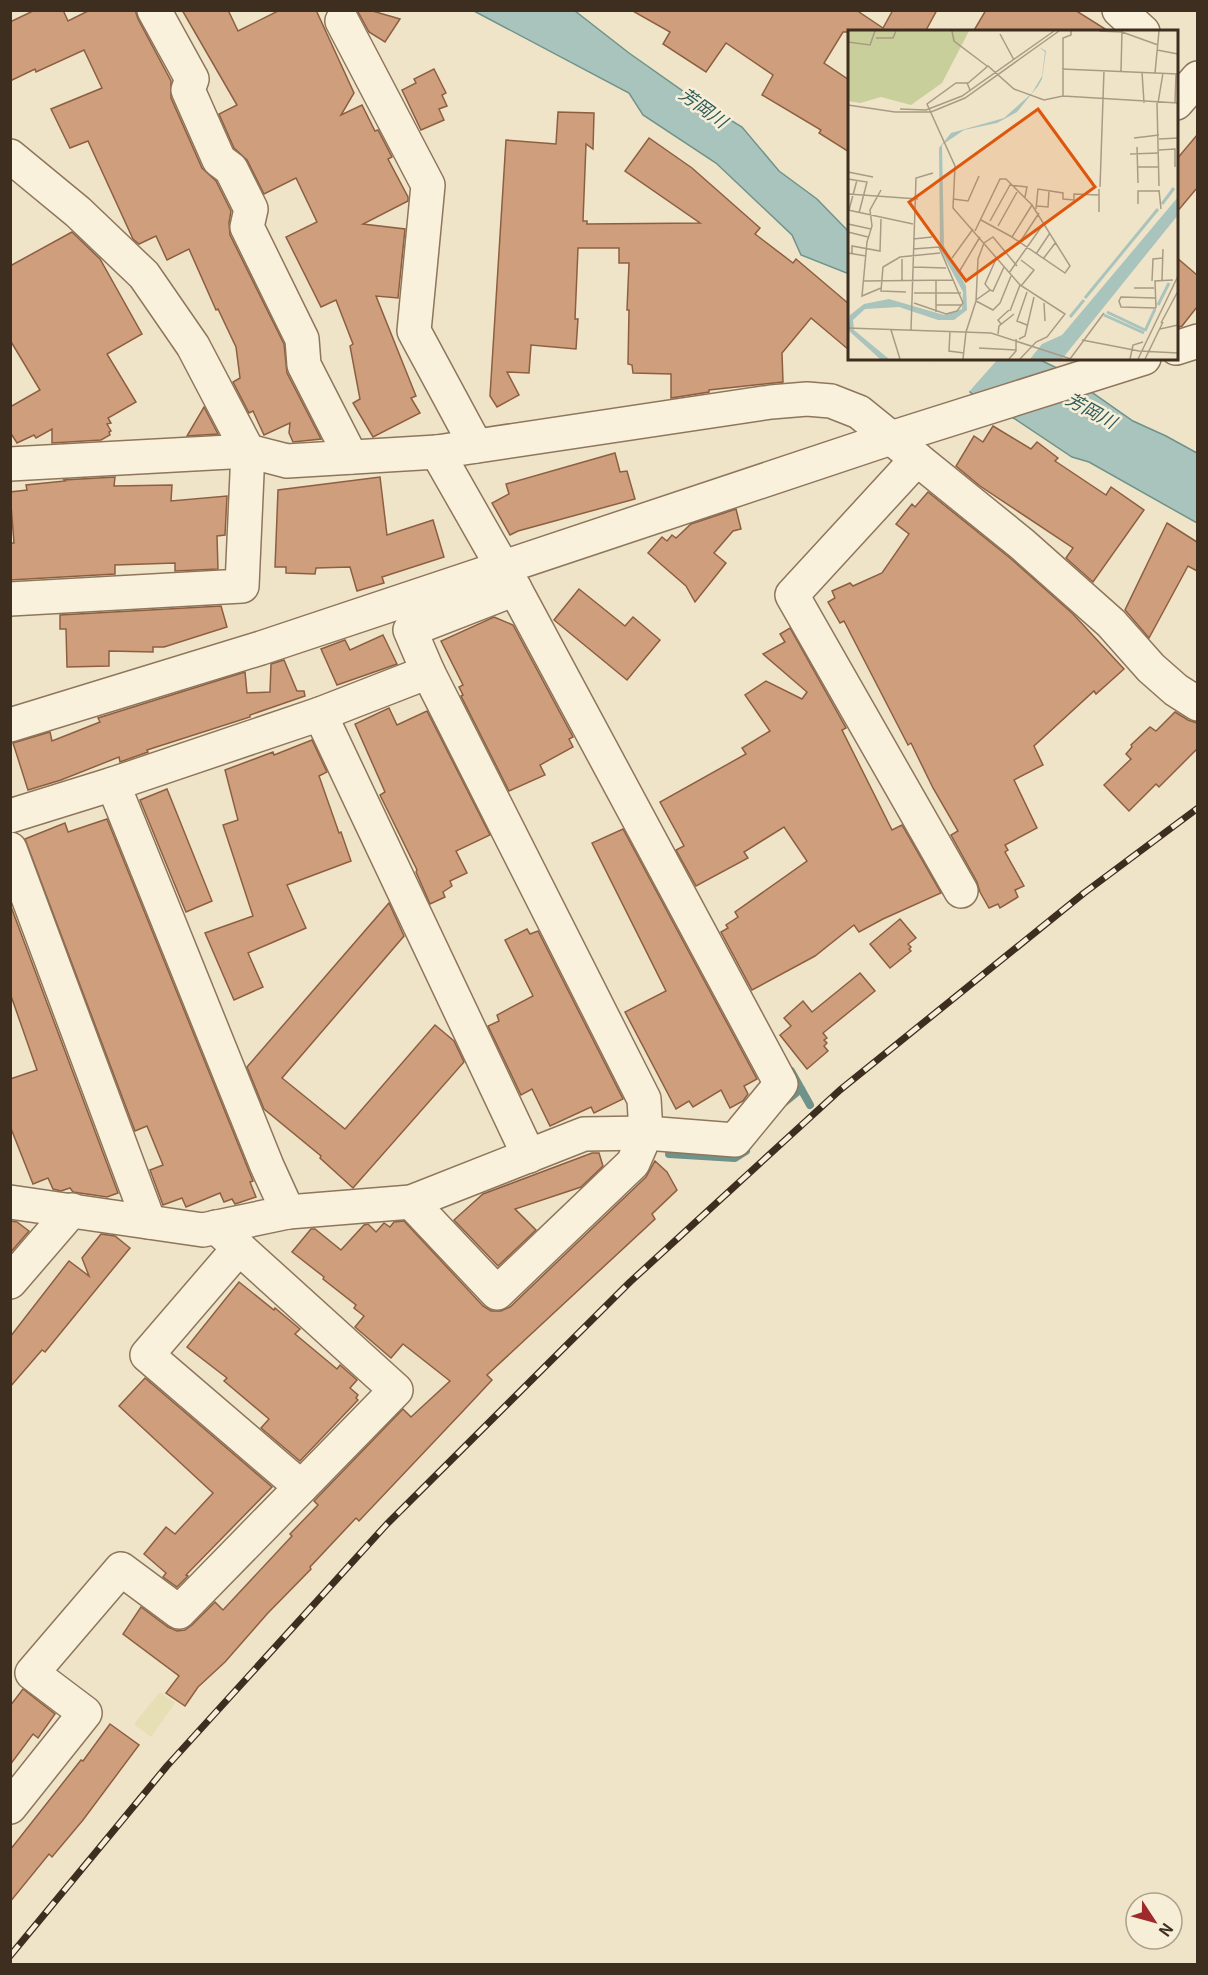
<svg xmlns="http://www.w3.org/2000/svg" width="1208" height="1975" viewBox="0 0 1208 1975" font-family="Georgia,'Noto Sans JP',serif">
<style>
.farmland{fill:#e6deb5}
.water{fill:#a9c4bc;stroke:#6f938a;stroke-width:1.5}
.pier{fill:#f0e4c8}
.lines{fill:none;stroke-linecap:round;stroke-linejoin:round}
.stream{stroke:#6f938a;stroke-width:8}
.building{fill:#cf9f7d;stroke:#8d5f41;stroke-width:1.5}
.minor-casing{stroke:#8d765c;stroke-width:36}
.minor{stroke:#faf1dc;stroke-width:33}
.rail-casing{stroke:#3d2e20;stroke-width:7}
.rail{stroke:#f7eed8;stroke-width:4.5;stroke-dasharray:14;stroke-linecap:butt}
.labels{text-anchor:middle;stroke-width:5;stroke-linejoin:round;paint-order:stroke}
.water-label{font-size:18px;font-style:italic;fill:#2f5d5a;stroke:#f7eed8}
.inset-river{fill:none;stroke:#a9c4bc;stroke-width:3}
.inset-road{fill:none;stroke:#a89b85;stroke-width:1.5}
.view{fill:#df570d;fill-opacity:0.15;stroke:#df570d;stroke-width:3}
.inset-edge{fill:none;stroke:#3d2e20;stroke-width:3}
</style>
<rect width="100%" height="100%" fill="#f0e4c8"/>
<path class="farmland" d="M160 1692 175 1703 151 1737 134 1724Z"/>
<g class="water">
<path d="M474 11H575L629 53 683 91 742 127 779 171 817 199 849 232V274L801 255 792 235 716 163 643 115 629 93Z"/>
<path d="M928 359H1038L1057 368 1133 421 1166 436 1197 453V523L1089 462 1072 457 1015 419 975 396Z"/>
</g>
<path class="pier" d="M925 358H998V359L967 394Z"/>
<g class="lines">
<g class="stream">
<path d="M791 1071 810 1105"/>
<path d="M785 1102 801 1089"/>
<path d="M669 1154 735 1158 746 1151"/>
</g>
</g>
<g class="building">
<path d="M35 10H63L68 21 90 10H135L138 19 171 81V98L202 168 216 181 231 211 229 223 230 235 284 344 287 373 321 439 293 442 289 433 290 423 264 435 253 411 249 413 233 382 240 378 236 347 218 309 216 310 189 249 167 260 156 236 139 244 133 239 88 141 70 148 51 109 102 88 84 50 36 72 35 69 10 81V22Z"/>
<path d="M182 10H228L238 31 280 10H316L354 93 341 115 362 105 375 131 378 130 392 157 388 159 408 197V201L363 224 405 229 398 298 376 296 416 396 411 398 420 413 373 437 353 403 360 399 350 346 353 344 336 300 321 307 286 237 317 222 296 178 264 194 247 160 234 148 219 114 237 105Z"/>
<path d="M357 10H369L400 19 385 42 369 32Z"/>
<path d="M631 10H856L883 28 893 10H937L925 32H843L824 63 849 80V152L819 133 821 130 762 95 773 75 726 43 706 72 663 44 670 32Z"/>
<path d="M986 10H1075L1110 32H973Z"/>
<path d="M434 69 446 93 442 95 447 106 439 109 444 120 421 130 402 90 416 83 414 79Z"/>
<path d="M558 112 594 113 593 149 586 144 583 221H587V224L700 223 625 171 649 138 692 168 760 228 755 234 793 263 796 259 849 304V350L811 318 782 353 783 382 709 390V392L671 398V374L633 373 632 365 628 364 629 310H627L629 263H619V248H578L575 319H578L576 349 531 345 529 373 507 372 519 395 497 407 490 396 506 140 556 144Z"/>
<path d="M1197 135V188L1176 213V160Z"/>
<path d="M72 232 100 259 142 334 107 354 136 402 108 418 111 423 107 424 111 431 109 432 110 435 101 440 52 443V429L36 438 34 435 17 443 10 432V407L40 390 10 340V266Z"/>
<path d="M1176 257 1197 275V307L1182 326 1176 328Z"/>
<path d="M204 407 218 434 187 436Z"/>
<path d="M993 426 1031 449 1037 442 1058 458 1055 461 1106 495 1111 487 1144 510 1093 582 1066 558 1073 548 980 486 956 466 974 436 983 442Z"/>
<path d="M615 453 620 472 627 471 635 499 518 531 510 535 492 503 509 494 506 484Z"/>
<path d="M115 477 114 486 172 485 171 501 227 496 225 535 217 536 218 569 175 571V563L115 565V574L10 580V543H14L10 492 27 490 26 485 65 481 64 480Z"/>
<path d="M380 477 387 535 433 520 444 557 382 577 384 583 357 591 350 567 316 568 315 574 286 573V567H275L278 490Z"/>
<path d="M928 492 1010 558 1073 614 1124 669 1096 694 1094 691 1034 746 1043 765 1014 780 1037 828 1005 845 1008 850 1005 852 1024 886 1015 890 1018 897 1000 908 998 904 989 908 980 892 977 882 951 835 958 831 933 788 911 743 908 745 844 621 840 623 828 602 835 598 832 591 850 583 853 586 882 573 909 534 896 524 912 504 915 507Z"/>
<path d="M736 509 741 529 733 531 714 553 726 563 695 602 686 586 648 553 662 537 667 541 672 535 676 538 691 524Z"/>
<path d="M1167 523 1197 542V571L1188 566 1149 638 1125 610Z"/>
<path d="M579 589 625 626 633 617 660 640 627 680 554 620Z"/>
<path d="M221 606 227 627 164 647H153V652L109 651V666L67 667 66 629H60V615Z"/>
<path d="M494 617 513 625 573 737 569 739 573 747 540 765 545 775 509 791 461 696 463 695 459 687 463 685 441 641Z"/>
<path d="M790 628 846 728 842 730 892 830 902 825 941 893 883 919 859 932 854 925 815 956 752 990 721 932 728 928 726 925 738 917 735 912 807 861 784 827 744 852 748 858 696 886 676 850 684 846 660 802 746 754 742 748 770 731 745 695 766 681 802 699 807 692 763 654 785 642 780 634Z"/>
<path d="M383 635 397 664 337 685 321 649 345 640 350 650Z"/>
<path d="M284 660 297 691H304L305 696 250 715V717L147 750 148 752 120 762 119 757 61 780 28 790 13 743 50 732 52 741 100 722 98 718 245 672 247 693 270 692 271 664Z"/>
<path d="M389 708 397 725 427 711 490 835 456 851 467 873 450 881 452 886 443 892 445 897 430 904 416 872 417 870 380 795 385 792 355 724Z"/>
<path d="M1175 712 1188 720 1197 723V749L1159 787 1156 784 1129 811 1104 785 1131 759 1126 754 1132 747 1131 745 1150 727 1156 731Z"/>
<path d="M312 740 327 772 319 776 339 833 341 832 351 861 287 885 306 928 248 953 263 987 234 1000 205 933 253 916 223 825 238 820 225 770 273 752 274 755Z"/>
<path d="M167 789 212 901 186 912 140 800Z"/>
<path d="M107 819 253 1181 250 1182 256 1197 235 1204 232 1199 224 1202 220 1193 186 1207 182 1198 163 1205 150 1170 163 1165 147 1126 135 1131 25 839 65 823 68 832Z"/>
<path d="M623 829 757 1079 744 1086 748 1094 743 1101 730 1108 721 1090 693 1107 689 1101 676 1109 625 1012 666 991 592 843Z"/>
<path d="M389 903 404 936 282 1078 345 1129 435 1025 454 1041 464 1062 353 1188 320 1158 321 1156 264 1109 247 1067Z"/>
<path d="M10 904 118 1193 107 1197 73 1192 70 1188 61 1191 53 1189 48 1178 33 1184 10 1126V1079L37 1070 10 993Z"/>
<path d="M900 919 916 938 908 944 911 947 909 949 911 951 890 968 870 944Z"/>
<path d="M527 929 530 934 538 931 623 1099 594 1113 591 1107 550 1126 532 1089 521 1095 488 1026 499 1021 497 1015 533 996 505 940Z"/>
<path d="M860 973 875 991 823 1033 827 1038 824 1040 827 1043 824 1046 828 1051 807 1069 780 1035 791 1026 784 1018 803 1001 812 1012Z"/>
<path d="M592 1153H599L603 1166 581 1187 515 1209 536 1230 498 1266 454 1220 483 1194Z"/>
<path d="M655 1161 667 1172 677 1190 652 1214 655 1219 487 1375 492 1380 464 1410 359 1521 356 1518 310 1567 311 1569 267 1614 225 1662 198 1687 185 1706 166 1693 179 1676 123 1634 141 1607 168 1627 177 1631 185 1630 192 1625 215 1602 223 1610 292 1536 290 1534 318 1505 314 1501 403 1409 411 1417 450 1381 403 1344 391 1358 355 1327 364 1316 354 1308 356 1305 323 1279 324 1277 292 1252 311 1229H315L341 1250 364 1225 368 1224 376 1232 384 1223 390 1227 394 1222 404 1221 483 1306 491 1311H501L510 1307 646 1177Z"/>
<path d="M10 1221 17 1222 29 1231 10 1253Z"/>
<path d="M101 1234 115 1236 130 1248 45 1352 42 1350 10 1387V1337L69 1261 89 1276 82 1258Z"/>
<path d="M239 1282 274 1310 275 1308 300 1329 295 1334 337 1369 340 1365 357 1380 350 1388 358 1395 356 1398 358 1400 300 1461 261 1428 269 1419 224 1381 227 1378 187 1347Z"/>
<path d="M145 1378 272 1487 186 1575 188 1576 177 1587 163 1577 166 1573 144 1554 166 1527 175 1534 213 1493 119 1406Z"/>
<path d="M23 1689 55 1714 38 1738 33 1734 10 1765V1706Z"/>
<path d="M110 1724 139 1745 83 1820 52 1857 49 1854 10 1902V1850L81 1760 83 1761Z"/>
</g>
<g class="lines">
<g class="minor-casing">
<g id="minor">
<path d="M154 10 192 79 188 90 219 160 231 169 251 209 247 227 302 339 304 365 351 457"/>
<path d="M1119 10 1143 32"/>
<path d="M342 21 428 185 414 331 476 446"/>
<path d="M1176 103 1198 78"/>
<path d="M10 156 78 212 144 275 193 346 248 451 242 586 10 599"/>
<path d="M1176 348 1198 341"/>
<path d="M917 459 792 595 961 891"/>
<path d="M10 464 248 451 287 461 437 452 771 402 807 399 831 401 859 412 1022 544 1111 623 1151 668 1176 690 1198 704"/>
<path d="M320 714 529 1156"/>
<path d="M10 725 261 648 891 438 1144 358"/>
<path d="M113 784 320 714 428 672 410 630 515 589"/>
<path d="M10 816 113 784 267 1166 288 1212 203 1230 10 1202"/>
<path d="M10 849 149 1222"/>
<path d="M411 1202 497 1293 633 1163 646 1133 644 1099 428 672"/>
<path d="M288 1212 411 1202 584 1134 646 1133 735 1140 781 1084 515 589 437 452"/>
<path d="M239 1248 147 1355 301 1487"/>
<path d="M10 1282 72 1210"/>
<path d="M10 1807 85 1713 32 1673 121 1569 179 1612 396 1390 216 1227"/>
</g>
</g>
<use href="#minor" class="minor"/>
<g class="rail-casing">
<path id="rail" d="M10 1956 167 1766 387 1524 630 1282 840 1090 1084 893 1198 808"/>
</g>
<use href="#rail" class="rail"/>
</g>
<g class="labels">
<g class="water-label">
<text transform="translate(703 108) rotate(36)" y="6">芳岡川</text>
<text transform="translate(1091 411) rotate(29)" y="6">芳岡川</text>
</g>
</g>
<g transform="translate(848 30)">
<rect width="330" height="330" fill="#f0e4c8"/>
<path d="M0 1H121L94 53 63 75 33 67 12 73 0 71Z" fill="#c9cf9b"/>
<path d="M191 17 198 21 194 49 190 56 169 82 149 93 116 100 94 115 96 216 118 256 119 280 106 290H90L51 277 17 279 5 290 6 300 41 329H32L0 300 2 285 16 274 41 269 96 285 114 279 115 262 92 219 91 118 103 103 156 88 184 63 194 46 197 22ZM330 167V185L214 329H182L194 314 214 305Z" fill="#a9c4bc"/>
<path class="inset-river" d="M314 174 326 158M237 268 310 179M310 275 321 253M259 282 297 300M256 285 296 303M222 287 236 270M297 301 307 279"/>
<path class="inset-road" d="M104 1 106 11 139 36M251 1 274 2 310 15M152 4 166 30M28 8H45L48 1M0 12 22 15 27 1M309 20 330 24M214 39 330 44M273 41 274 1M294 42 296 73M307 43 311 1M119 54 140 36 166 59 196 70 215 66 330 73M122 60 119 53H108L79 74 107 136 105 178 172 255 217 284 199 307 188 312 172 329M215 66V8L223 5V1M309 73 311 156M310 73 315 43M327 73 328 44M0 75 47 82H83L117 68 211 1M52 79 78 80 114 66 206 1M286 108 311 105M311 109 330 108M289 117 290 153M311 120 327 119V137M282 124 311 123M290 137H311M0 142 25 147M0 149 19 152 11 183M252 157 256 40M33 160 22 180 24 196 19 212 14 266 33 258M311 160 313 179M0 164 70 169M105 169 120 171 131 146M290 174V161H311M184 175 222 236 217 243 164 207ZM189 176 200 177 201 161M188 179 190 159 215 163V169L226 170V164L251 165M0 180 65 194M1 180 9 150M251 182V159M133 190 164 207M142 191 162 155 179 157 177 167M0 194 23 199M150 196 169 162M127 201 152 149H158L184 175M0 202 20 207M65 209 84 207M172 212 191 183M65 219 91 217 115 273 109 281 98 284 66 273M0 223 18 226M4 223V216L32 221 33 189M188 224 202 203M104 228 125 199M54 229V250M195 229 208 212M65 237 98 238M111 242 132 207M161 243 196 193M88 250V282M314 250 315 219M16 251 105 250M304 251 305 229 315 228M173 256 186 240 173 230M286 258H306M142 260 145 261 156 237M58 262 33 261 35 237 52 227 92 223M66 263H113M307 268 273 267 271 271 273 277 308 278M128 270 142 260 137 254 148 229M128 271 145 280 152 273 163 246M196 273 197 291M88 275H114M308 278 307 251 325 250M162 281 172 255M313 293 330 261M153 294 150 290 161 280M179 295 169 291 179 262M0 298 143 303 223 329M312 299 330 295M43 300 52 329M63 300 68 148 85 143M102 301 101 321 116 323M150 304 151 296 166 284M171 309 177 306 186 267M234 310 291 321 330 323M131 318 168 320M115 329 118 302 128 271 130 229 136 213 145 207 169 236M161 329 168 321V309M222 329 256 283M282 329 285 315 295 312M290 329 330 246M297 329 315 292"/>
<path class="view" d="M190 79 247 157 118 251 61 172Z"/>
<rect width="330" height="330" class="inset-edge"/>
</g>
<rect width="1208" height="1975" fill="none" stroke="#3d2e20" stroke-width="24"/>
<g transform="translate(1154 1921) rotate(126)"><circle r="28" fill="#f7eed8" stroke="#ada18e" stroke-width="1.5"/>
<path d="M0-4.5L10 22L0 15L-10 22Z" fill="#9e2a2b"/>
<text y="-9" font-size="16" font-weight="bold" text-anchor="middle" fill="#3d2e20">N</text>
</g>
</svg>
